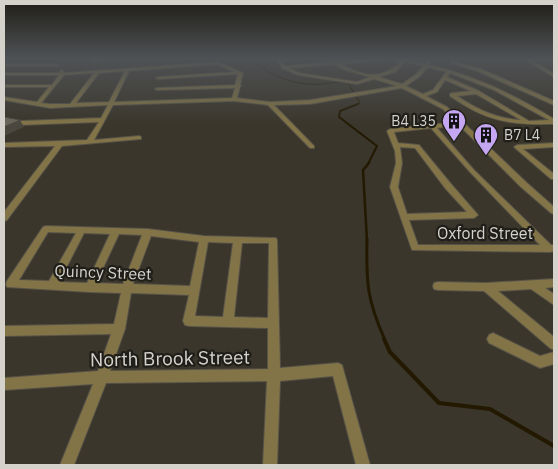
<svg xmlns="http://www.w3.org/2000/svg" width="558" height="469" viewBox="0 0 558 469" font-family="'IBM Plex Sans',sans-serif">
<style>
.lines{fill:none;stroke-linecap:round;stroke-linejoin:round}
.stream-far4{stroke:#221900;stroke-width:1}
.stream-far3{stroke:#221900;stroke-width:2}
.stream-far2{stroke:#221900;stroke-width:2.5}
.stream-far1{stroke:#221900;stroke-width:3}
.stream{stroke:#221900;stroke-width:4}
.minor-casing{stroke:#565248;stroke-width:2}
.minor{fill:#827447;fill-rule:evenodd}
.shaded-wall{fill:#4a473f}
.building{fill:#6a665a;stroke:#4a473f}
.labels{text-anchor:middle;stroke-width:4.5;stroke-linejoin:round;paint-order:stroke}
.far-poi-label{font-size:14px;fill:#d4d2cb;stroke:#1f1e18;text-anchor:end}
.street-label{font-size:16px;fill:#d4d2cb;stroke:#1f1e18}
.near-street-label{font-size:19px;fill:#d4d2cb;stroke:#1f1e18}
</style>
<rect width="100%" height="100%" fill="#3a362b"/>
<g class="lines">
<path class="stream-far4" d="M256 59V63C274 78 298 86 321 84 330 84 339 80 348 83L360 103 355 105"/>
<path class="stream-far3" d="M358 104 340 111 339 117 377 146 368 164"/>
<path class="stream-far2" d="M367 241 363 170 369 163"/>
<path class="stream-far1" d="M367 239C366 283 367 300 385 340"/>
<path class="stream" d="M384 339 390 352 439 403 490 409 554 446"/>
<g class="minor-casing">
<g id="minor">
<path d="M102 59H121L93 62 91 61Z"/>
<path d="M277 59H296L282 61 285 66 332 62 327 59H332L337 62 371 59H409L408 60 426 64 427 59H431L429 65C474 75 515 95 554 119V124C510 125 487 122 450 96V94L452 93 471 91 445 80 437 92 426 96 447 107 527 183 554 207V214L551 213 521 187 459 125 437 128 474 170 551 245H554V251L550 252 412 250 390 187 396 163 395 151 387 131 390 129 456 122 443 109 402 88 310 104 274 105 314 146V148H310L268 105 234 101 113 105 94 140 139 136 141 137V139L62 146 7 220 4 221V212L55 146 4 147V143L87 140 99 122 20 125 4 122V118L20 121 101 118 108 105 50 108 4 100V97L37 102 49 87H4V85H52L59 75H4V73H60V71L62 70 65 73 218 62 243 73 240 85 241 86 240 87 237 98 270 102 310 100 397 86 374 79 357 84 298 75 282 68ZM390 60 401 62C380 80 364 77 341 64ZM405 62 424 66 415 75 402 84 379 77 395 72ZM217 64 235 72 158 77 156 78 158 79 238 74 235 85 157 88 155 89 157 90 235 88 232 98 114 102 129 71ZM335 64 345 70 370 77 357 82 299 73 289 68ZM428 67 446 72 433 90 423 94 406 86 419 77ZM125 71 109 102 76 103 99 73ZM94 73 70 104H50L41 103 64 75ZM450 73 494 90 549 120 529 121 479 91 447 77ZM476 94 521 120C496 119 477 109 457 96ZM431 128 470 172 540 245H418L409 220 474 218 478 215 451 184 419 145 398 143 394 132ZM400 147 415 148 445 188 467 212 407 214 398 187 402 163Z"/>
<path d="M524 59H554V61H533L554 74V77Z"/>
<path d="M452 61 481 69 554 101V105L477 71 451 63Z"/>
<path d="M4 64H57L59 65 57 66H4Z"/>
<path d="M554 143V147L523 149 554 174V179H551L514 147 517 145Z"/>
<path d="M46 226 148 229 204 236 276 238 277 240 280 368 338 363 342 365 370 465H356L333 376 280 381 277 465H263L267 381 106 383 74 465H60L93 384 4 390V378L98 371 111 334 4 336V326L114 324 121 293 89 292 7 287 6 284 7 281 43 227ZM48 232 76 233 49 281 19 280ZM84 233 110 234 87 283 59 282ZM119 234 142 235 123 284 96 283ZM151 236 199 242 190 286 133 284ZM208 242 233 243 223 317 195 316ZM242 243H269L268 318 234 317ZM131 293 189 295 183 321 185 325 189 326 268 328V369L110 371 125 329Z"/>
<path d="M554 279V287L545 288 554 294V305L531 289 498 291 554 337V350L550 348 484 291 438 290 434 289 433 286 434 283 438 282 486 283Z"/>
<path d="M493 333 540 356 554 352V364L540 368 536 366 489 343 487 339 489 335Z"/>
</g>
</g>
<use href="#minor" class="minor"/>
</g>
<path class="shaded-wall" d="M20 120 24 127 4 136V127Z"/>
<path class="building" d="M4 117 20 120 4 127Z"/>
<linearGradient id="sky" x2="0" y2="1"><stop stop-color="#201e18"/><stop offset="0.47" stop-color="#4f5255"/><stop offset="1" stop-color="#4f5255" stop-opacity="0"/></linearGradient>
<rect width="558" height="125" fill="url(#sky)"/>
<defs>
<g id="building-pin" transform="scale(1.25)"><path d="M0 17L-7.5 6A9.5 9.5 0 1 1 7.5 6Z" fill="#c5a7f1" stroke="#1f1e18"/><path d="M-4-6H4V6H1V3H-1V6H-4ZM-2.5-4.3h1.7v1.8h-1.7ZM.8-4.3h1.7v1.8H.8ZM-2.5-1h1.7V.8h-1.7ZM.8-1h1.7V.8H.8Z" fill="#111"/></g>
</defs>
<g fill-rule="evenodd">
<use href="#building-pin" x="454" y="121"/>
<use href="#building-pin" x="486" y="135"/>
</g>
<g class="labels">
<g class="far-poi-label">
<text x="436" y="126">B4 L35</text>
<text x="504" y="140" text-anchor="start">B7 L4</text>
</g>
<g class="street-label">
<text x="485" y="239">Oxford Street</text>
<text transform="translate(103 272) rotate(2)" y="6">Quincy Street</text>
</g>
<g class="near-street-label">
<text transform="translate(170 358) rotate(-1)" y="7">North Brook Street</text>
</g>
</g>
<rect width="558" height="469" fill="none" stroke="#d4d2cb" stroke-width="10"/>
</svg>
